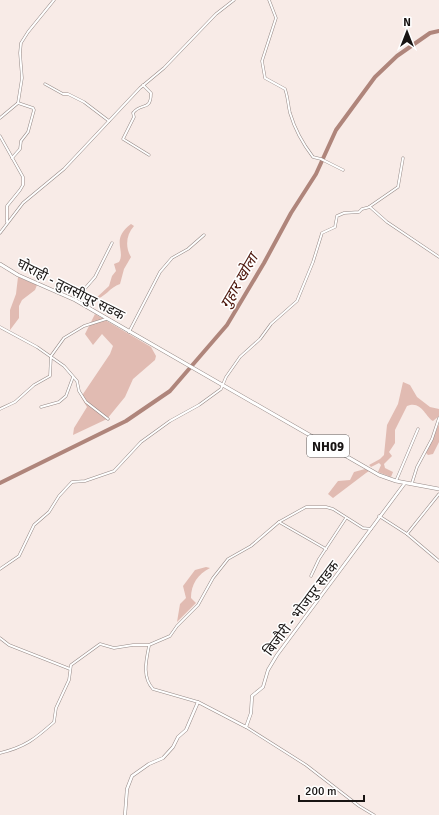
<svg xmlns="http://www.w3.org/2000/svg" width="439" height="815" viewBox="0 0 439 815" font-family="Signika,'Noto Sans Devanagari',sans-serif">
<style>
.green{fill:#e1bbb2}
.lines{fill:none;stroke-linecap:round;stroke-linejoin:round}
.river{stroke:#af857b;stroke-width:4}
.street-casing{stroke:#968a87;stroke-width:3}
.secondary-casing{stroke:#968a87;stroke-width:3.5}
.primary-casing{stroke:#968a87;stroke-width:4}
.street{stroke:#fff;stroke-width:2}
.secondary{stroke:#fff;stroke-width:2.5}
.primary{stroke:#fff;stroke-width:3}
.labels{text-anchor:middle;stroke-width:3;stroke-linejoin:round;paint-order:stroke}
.shield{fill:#fff;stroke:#5d5a5a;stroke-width:1}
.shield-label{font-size:13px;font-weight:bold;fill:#181413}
.street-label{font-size:14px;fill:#181413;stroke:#fff}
.water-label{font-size:15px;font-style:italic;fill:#4d170c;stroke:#fff}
</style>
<rect width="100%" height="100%" fill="#f8ebe7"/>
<g class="green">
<path d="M131 224 134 226C126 235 125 247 131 257L124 269 120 284C110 287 105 298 94 300L109 286 112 276 116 271 114 264 119 262C126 250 110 240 131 224Z"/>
<path d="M18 277 37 285 35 290 22 300 19 306V318L10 330V310L16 294Z"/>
<path d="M95 314 151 347 156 356 155 360 133 379 125 397 107 419 73 435 74 428 87 407 81 397 110 354 113 346 102 334 93 345 85 334Z"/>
<path d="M403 382 410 385 417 397 430 407 439 409V416L433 421C425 416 421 400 407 406L395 430V443L389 452 392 456 384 464 385 468 393 472 391 477 378 472 381 465 379 463 371 467 369 465 380 459 384 455 387 425 398 404Z"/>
<path d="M439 424V442L433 454 428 455 426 453Z"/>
<path d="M365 469 369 471 366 473 333 498 328 494 338 481 350 480 354 472Z"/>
<path d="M206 567 210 568C198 574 191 584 191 598L196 603 177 622 180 604 186 598 183 586 195 570Z"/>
</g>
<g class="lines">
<path class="river" d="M0 483 126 421 170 391 227 325 264 263 291 213 316 174 336 130 375 77 397 56 430 33 439 31"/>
<g class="street-casing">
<g id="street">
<path d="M269 0 276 18 262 61 265 78 285 89C288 97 288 105 290 113 295 130 303 144 313 157L321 159 343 170"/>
<path d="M45 84 63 94H68L84 102 109 121"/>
<path d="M143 85 151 93C151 112 141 102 133 113L134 117 123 139 149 155"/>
<path d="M0 118 18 103 22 78 20 53 21 43 28 32 54 0"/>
<path d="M0 136 23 177V185L20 190 7 206V222"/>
<path d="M12 158 20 149 21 141 28 132 34 110 33 108 18 103"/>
<path d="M369 207 398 187 403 158"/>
<path d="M0 233 23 203 64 169 140 88 164 68 216 14 234 0"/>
<path d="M75 300 95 277 112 243"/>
<path d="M0 327 37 347 64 366 77 381 79 391 86 402 108 419"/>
<path d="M129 332 160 272 172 258 188 249 204 235"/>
<path d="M41 407 59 402 66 396 73 377"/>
<path d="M0 409 15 402 34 385 50 376 51 356 64 338 84 326 106 319"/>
<path d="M396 481 418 429"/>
<path d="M412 483 417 467 432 439 439 418"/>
<path d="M379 516 407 534 439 561"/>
<path d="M279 522 326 549"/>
<path d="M407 534 439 494"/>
<path d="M0 569 19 556 34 525 49 512 59 496 72 482 85 481 114 471 141 442 170 421 199 405 221 389 226 377 240 357 260 339 271 324 297 301 313 262 322 233 335 227 337 216 344 213 359 212 362 209 370 207 387 222 439 257"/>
<path d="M311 576 319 559 346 518"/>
<path d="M0 638 9 645 70 669"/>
<path d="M149 646C146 661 142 677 153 689L198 702"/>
<path d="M246 727 306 765 359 806 374 815"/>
<path d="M0 753C25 747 35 739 54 722L56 708 69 680 71 665 100 644 114 648 133 645H149L170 636 177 626 198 605 213 578 228 559 251 546 279 522 306 507H326L333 509 363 528 371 529"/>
</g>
</g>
<g class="secondary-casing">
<path id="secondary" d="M125 815 127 789 132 776 149 764 163 758 173 747 178 737 186 730 198 702 246 727 251 713 252 696 263 687 268 670 277 655 405 483"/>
</g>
<g class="primary-casing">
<path id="primary" d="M0 264 18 275 75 300 379 475 396 481 439 489"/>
</g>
<use href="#street" class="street"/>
<use href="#secondary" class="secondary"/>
<use href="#primary" class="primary"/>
</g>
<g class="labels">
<rect class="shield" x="307" y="435" width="42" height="22" rx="3"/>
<g class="shield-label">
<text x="328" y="451">NH09</text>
</g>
<g class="street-label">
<text transform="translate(71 289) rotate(27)" y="5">घोराही - तुलसीपुर सडक</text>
<text transform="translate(301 608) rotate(-53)" y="5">बिजौरी - भोजपुर सडक</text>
</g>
<g class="water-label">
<text transform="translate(239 281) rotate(-60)" y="5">गुहार खोला</text>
</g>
</g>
<g transform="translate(407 32)" stroke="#ffffff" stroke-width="3" paint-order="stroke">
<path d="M0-3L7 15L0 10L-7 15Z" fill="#181413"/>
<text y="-6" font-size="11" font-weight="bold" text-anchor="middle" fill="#181413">N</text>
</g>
<path d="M299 795v6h65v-6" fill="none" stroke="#181413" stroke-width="2"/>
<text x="305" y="795" font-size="12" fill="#181413" stroke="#ffffff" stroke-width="3" paint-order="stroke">200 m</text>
</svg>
